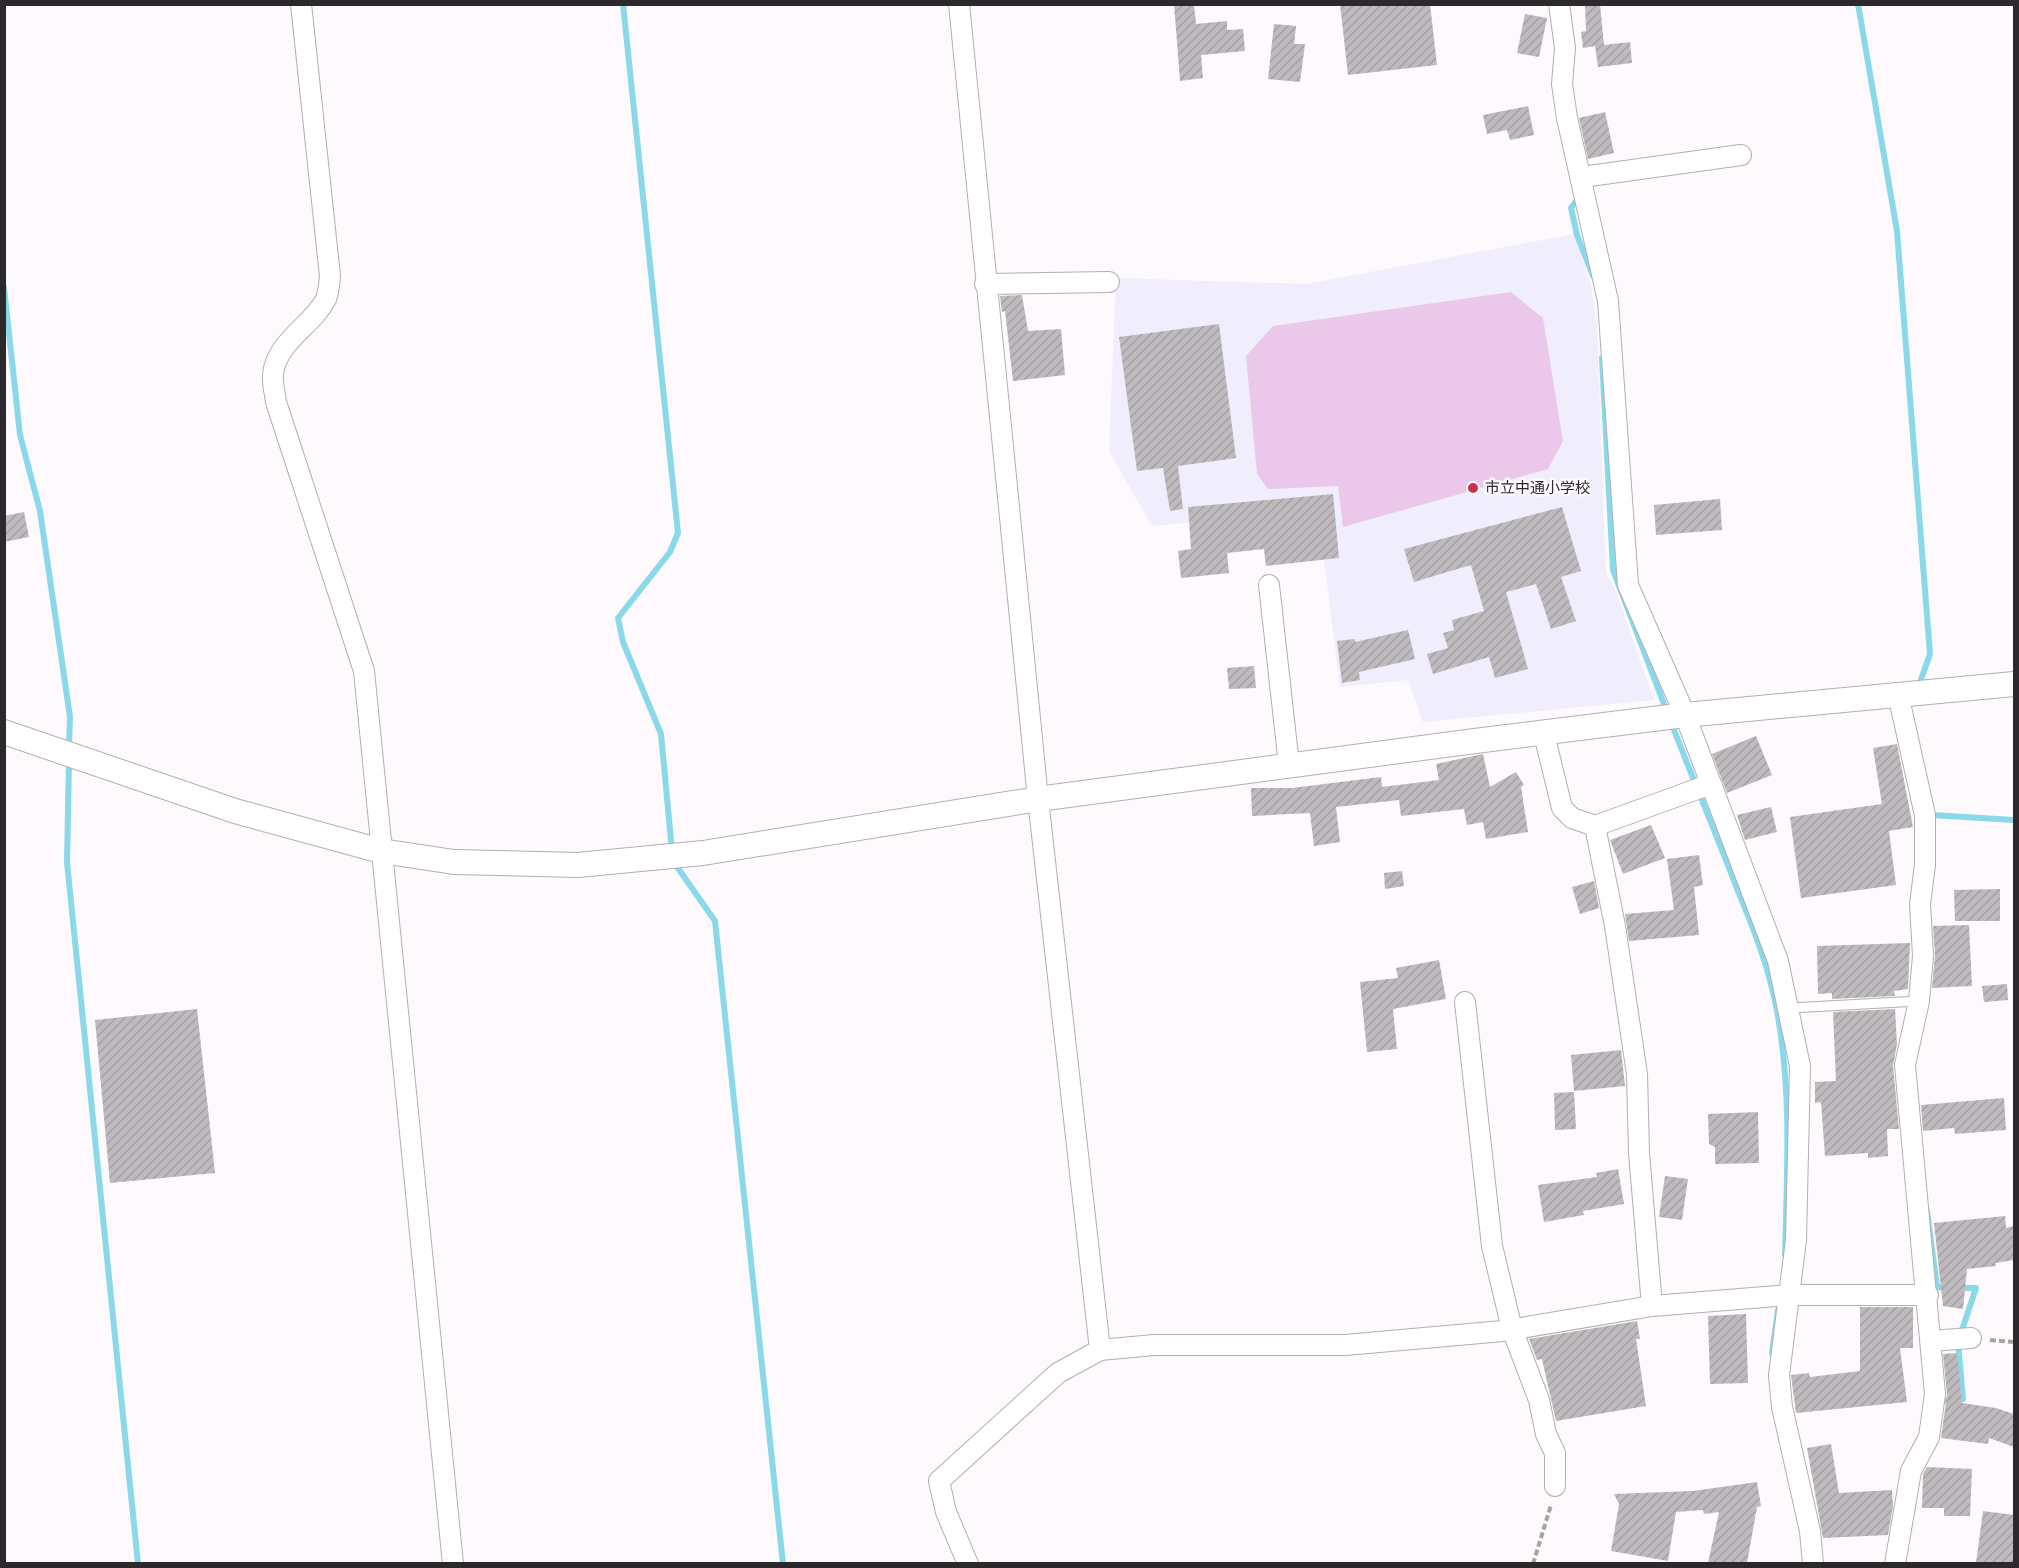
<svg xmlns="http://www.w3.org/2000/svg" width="2019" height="1568" viewBox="0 0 2019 1568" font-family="Literata,'Noto Sans JP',serif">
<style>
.education{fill:#f0eefc}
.grass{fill:#ebc7e9}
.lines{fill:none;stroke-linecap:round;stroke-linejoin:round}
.stream{stroke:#89d9eb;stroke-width:6}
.building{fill:url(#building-hatch)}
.service-casing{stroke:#b2aeb2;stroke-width:11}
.minor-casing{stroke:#b2aeb2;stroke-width:22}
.tertiary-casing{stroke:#b2aeb2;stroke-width:26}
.path{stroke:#a6a3a5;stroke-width:4;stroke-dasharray:6 3;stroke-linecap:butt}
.service{stroke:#fff;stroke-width:9}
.minor{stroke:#fff;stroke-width:20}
.tertiary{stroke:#fff;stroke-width:24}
.poi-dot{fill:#c53449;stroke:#fdf9fc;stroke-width:2}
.labels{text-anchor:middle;stroke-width:5;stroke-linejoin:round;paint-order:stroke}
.poi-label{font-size:15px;fill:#2b292b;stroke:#fdf9fc;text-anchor:start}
</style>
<defs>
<pattern id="building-hatch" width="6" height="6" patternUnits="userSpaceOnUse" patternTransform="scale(1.5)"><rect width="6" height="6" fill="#bebabe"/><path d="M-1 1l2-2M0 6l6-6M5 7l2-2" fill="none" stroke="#a3a0a3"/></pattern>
</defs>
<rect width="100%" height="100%" fill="#fdf9fc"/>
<path class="education" d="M1574 234 1591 285 1597 328 1606 573 1615 589 1654 700 1423 722 1408 680 1340 687 1318 511 1152 526 1109 451 1116 278 1306 284Z"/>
<path class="grass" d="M1511 292 1543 318 1563 441 1548 469 1343 527 1338 486 1268 489 1257 474 1246 356 1273 326Z"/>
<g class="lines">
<g class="stream">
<path d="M623 4 678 533 670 552 618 618 623 642 661 734 672 851"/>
<path d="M1858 4 1897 231 1930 654 1918 688"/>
<path d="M1579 197 1571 208 1577 235 1593 276"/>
<path d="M4 287 20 435 40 511 70 717 69 747"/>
<path d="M1602 358 1613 570 1667 712"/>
<path d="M1671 722C1692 777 1715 831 1736 886 1753 927 1769 967 1777 1011 1792 1092 1787 1173 1785 1255"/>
<path d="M69 761 67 862 138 1564"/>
<path d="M1932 815 2014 820"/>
<path d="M673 861 715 921 783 1564"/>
<path d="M1927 1211 1937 1287 1949 1288"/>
<path d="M1772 1353 1778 1310"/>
<path d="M1940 1404 1941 1401 1963 1399 1958 1342 1976 1288H1959"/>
</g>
</g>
<g class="building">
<path d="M1174 4H1194L1196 24 1227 21V30L1243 29 1245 51 1201 55 1203 78 1180 81Z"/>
<path d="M1340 4H1430L1437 65 1348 75Z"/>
<path d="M1585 4H1600L1604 45 1630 42 1632 63 1598 67 1595 46 1583 48 1581 32 1586 31Z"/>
<path d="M1525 14 1547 18 1539 57 1517 53Z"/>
<path d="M1274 24 1296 26 1294 44H1305L1300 82 1268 79Z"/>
<path d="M1528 106 1534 135 1510 140 1507 130 1487 134 1483 115Z"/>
<path d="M1605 112 1614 153 1588 159 1579 118Z"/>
<path d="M1022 295 1028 331 1061 329 1065 375 1013 381 1005 311 1002 312 1000 296Z"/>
<path d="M1219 324 1236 458 1178 466 1183 509 1170 511 1163 468 1137 471 1119 337Z"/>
<path d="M1333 494 1339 558 1266 566 1264 549 1227 553 1229 573 1181 578 1178 551 1191 549 1188 507Z"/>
<path d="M1720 499 1722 530 1656 535 1654 505Z"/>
<path d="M1562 507 1581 571 1561 577 1576 621 1551 629 1536 584 1506 592 1528 669 1495 678 1489 657 1433 674 1427 654 1448 648 1443 633 1454 630 1452 620 1484 611 1471 565 1414 582 1404 549Z"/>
<path d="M24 512 29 537 4 542V516Z"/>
<path d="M1408 630 1415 659 1359 672 1360 680 1342 683 1337 641 1355 639V642Z"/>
<path d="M1254 666 1256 688 1229 689 1227 668Z"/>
<path d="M1756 736 1772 775 1727 793 1712 754Z"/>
<path d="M1897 744 1913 827 1889 831 1896 885 1801 898 1790 817 1882 804 1873 748Z"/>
<path d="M1483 754 1490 787 1516 772 1524 785 1521 787 1528 832 1486 839 1483 822 1467 825 1464 809 1401 816 1399 800 1336 807 1340 842 1314 846 1310 813 1252 816 1251 788H1292L1381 777 1382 787 1439 780 1436 764Z"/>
<path d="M1771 807 1777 832 1745 840 1737 815Z"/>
<path d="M1651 825 1665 858 1623 874 1610 840Z"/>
<path d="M1699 855 1703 885 1694 887 1699 935 1629 941 1625 914 1674 910 1667 859Z"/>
<path d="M1402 871 1404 886 1385 889 1384 873Z"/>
<path d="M1594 881 1599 908 1580 914 1572 887Z"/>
<path d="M2000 889V921H1955L1954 890Z"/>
<path d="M1969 925 1972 986 1932 988 1935 955 1933 926Z"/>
<path d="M1910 943 1908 989 1894 991 1895 996 1832 999V993L1818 994 1817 946Z"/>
<path d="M1439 960 1446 999 1393 1009 1397 1049 1367 1052 1360 982 1398 978 1396 968Z"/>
<path d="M2007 984 2008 1000 1984 1002 1982 986Z"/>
<path d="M197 1009 215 1173 110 1183 95 1020Z"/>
<path d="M1895 1009 1897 1044 1893 1066 1899 1129H1887L1888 1156 1868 1158V1153L1825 1156 1821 1102 1815 1103V1082L1836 1081 1833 1012Z"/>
<path d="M1621 1050 1625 1086 1574 1091 1571 1055Z"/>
<path d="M1574 1092 1576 1129 1555 1130 1554 1093Z"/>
<path d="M2004 1098 2006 1130 1955 1134 1954 1128 1923 1131 1921 1105Z"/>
<path d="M1758 1112 1759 1163 1715 1164V1147L1709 1144 1708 1114Z"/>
<path d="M1618 1169 1624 1204 1583 1211 1584 1215 1544 1222 1538 1185 1597 1177 1596 1173Z"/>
<path d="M1665 1176 1688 1179 1682 1220 1659 1217Z"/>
<path d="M2005 1216 2006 1228 2014 1226V1260L1995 1263 1996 1266 1967 1269 1963 1309 1943 1306 1934 1223Z"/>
<path d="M1860 1307H1913V1348H1900L1907 1402 1796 1413 1791 1375 1809 1373 1810 1377 1860 1371Z"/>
<path d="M1746 1314 1748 1383 1710 1384 1708 1316Z"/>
<path d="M1637 1321 1640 1339H1636L1646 1406 1556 1421 1542 1359 1537 1360 1529 1339Z"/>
<path d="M1957 1353 1962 1403 1996 1408 2014 1414V1447L1989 1438 1988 1444 1941 1438 1947 1395 1943 1354Z"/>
<path d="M1831 1444 1839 1493 1892 1490 1893 1506 1888 1535 1823 1538 1807 1448Z"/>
<path d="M1927 1467 1972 1469 1970 1516H1944V1508H1922L1923 1474Z"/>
<path d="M1757 1482 1761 1506 1757 1507 1747 1563H1708L1719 1512 1704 1514 1703 1510 1676 1512 1668 1561 1611 1551 1619 1504 1614 1494 1693 1491Z"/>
<path d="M1983 1511 2014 1515V1563H1976Z"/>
</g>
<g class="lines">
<g class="service-casing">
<path id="service" d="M1790 1008 1919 1001"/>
</g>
<g class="minor-casing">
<g id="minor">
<path d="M301 4 330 276C329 283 329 292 326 299 312 326 277 341 273 374 272 383 275 393 276 402L364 671 453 1564"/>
<path d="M959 4 1038 799 1100 1350 1154 1345H1345L1503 1331 1652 1306 1790 1295H1928"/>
<path d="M1559 4 1565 48 1562 84 1567 118 1608 301 1628 585 1685 715 1778 961 1800 1066 1796 1240 1779 1375 1782 1407 1810 1531 1813 1564"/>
<path d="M1582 177 1741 155"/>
<path d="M985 284 1109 282"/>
<path d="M1269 585 1289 765"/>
<path d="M1544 734 1562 808 1572 818 1595 826 1615 926 1637 1074 1639 1153 1652 1306"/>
<path d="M1595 826 1711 784"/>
<path d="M1465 1002 1492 1246 1512 1329 1539 1400 1546 1434 1555 1453V1486"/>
<path d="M1931 1341 1971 1338"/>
<path d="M968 1564 946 1512 939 1481 1058 1373 1100 1350"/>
<path d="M1895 1564 1911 1471 1929 1437 1935 1394 1905 1065 1919 1001 1923 956 1920 904 1925 865V815L1898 694"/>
</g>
</g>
<g class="tertiary-casing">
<path id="tertiary" d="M4 732 235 811 381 851 454 862 578 865 703 853 1038 799 1475 741 1685 715 2014 684"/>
</g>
<g class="path">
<path d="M1990 1340 2014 1342"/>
<path d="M1533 1564 1551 1505"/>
</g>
<use href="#service" class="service"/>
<use href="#minor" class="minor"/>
<use href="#tertiary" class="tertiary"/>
</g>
<circle class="poi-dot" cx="1473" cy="488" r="6"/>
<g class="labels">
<g class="poi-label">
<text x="1485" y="493">市立中通小学校</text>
</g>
</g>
<rect width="2019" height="1568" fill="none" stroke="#2b292b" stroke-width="12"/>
</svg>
